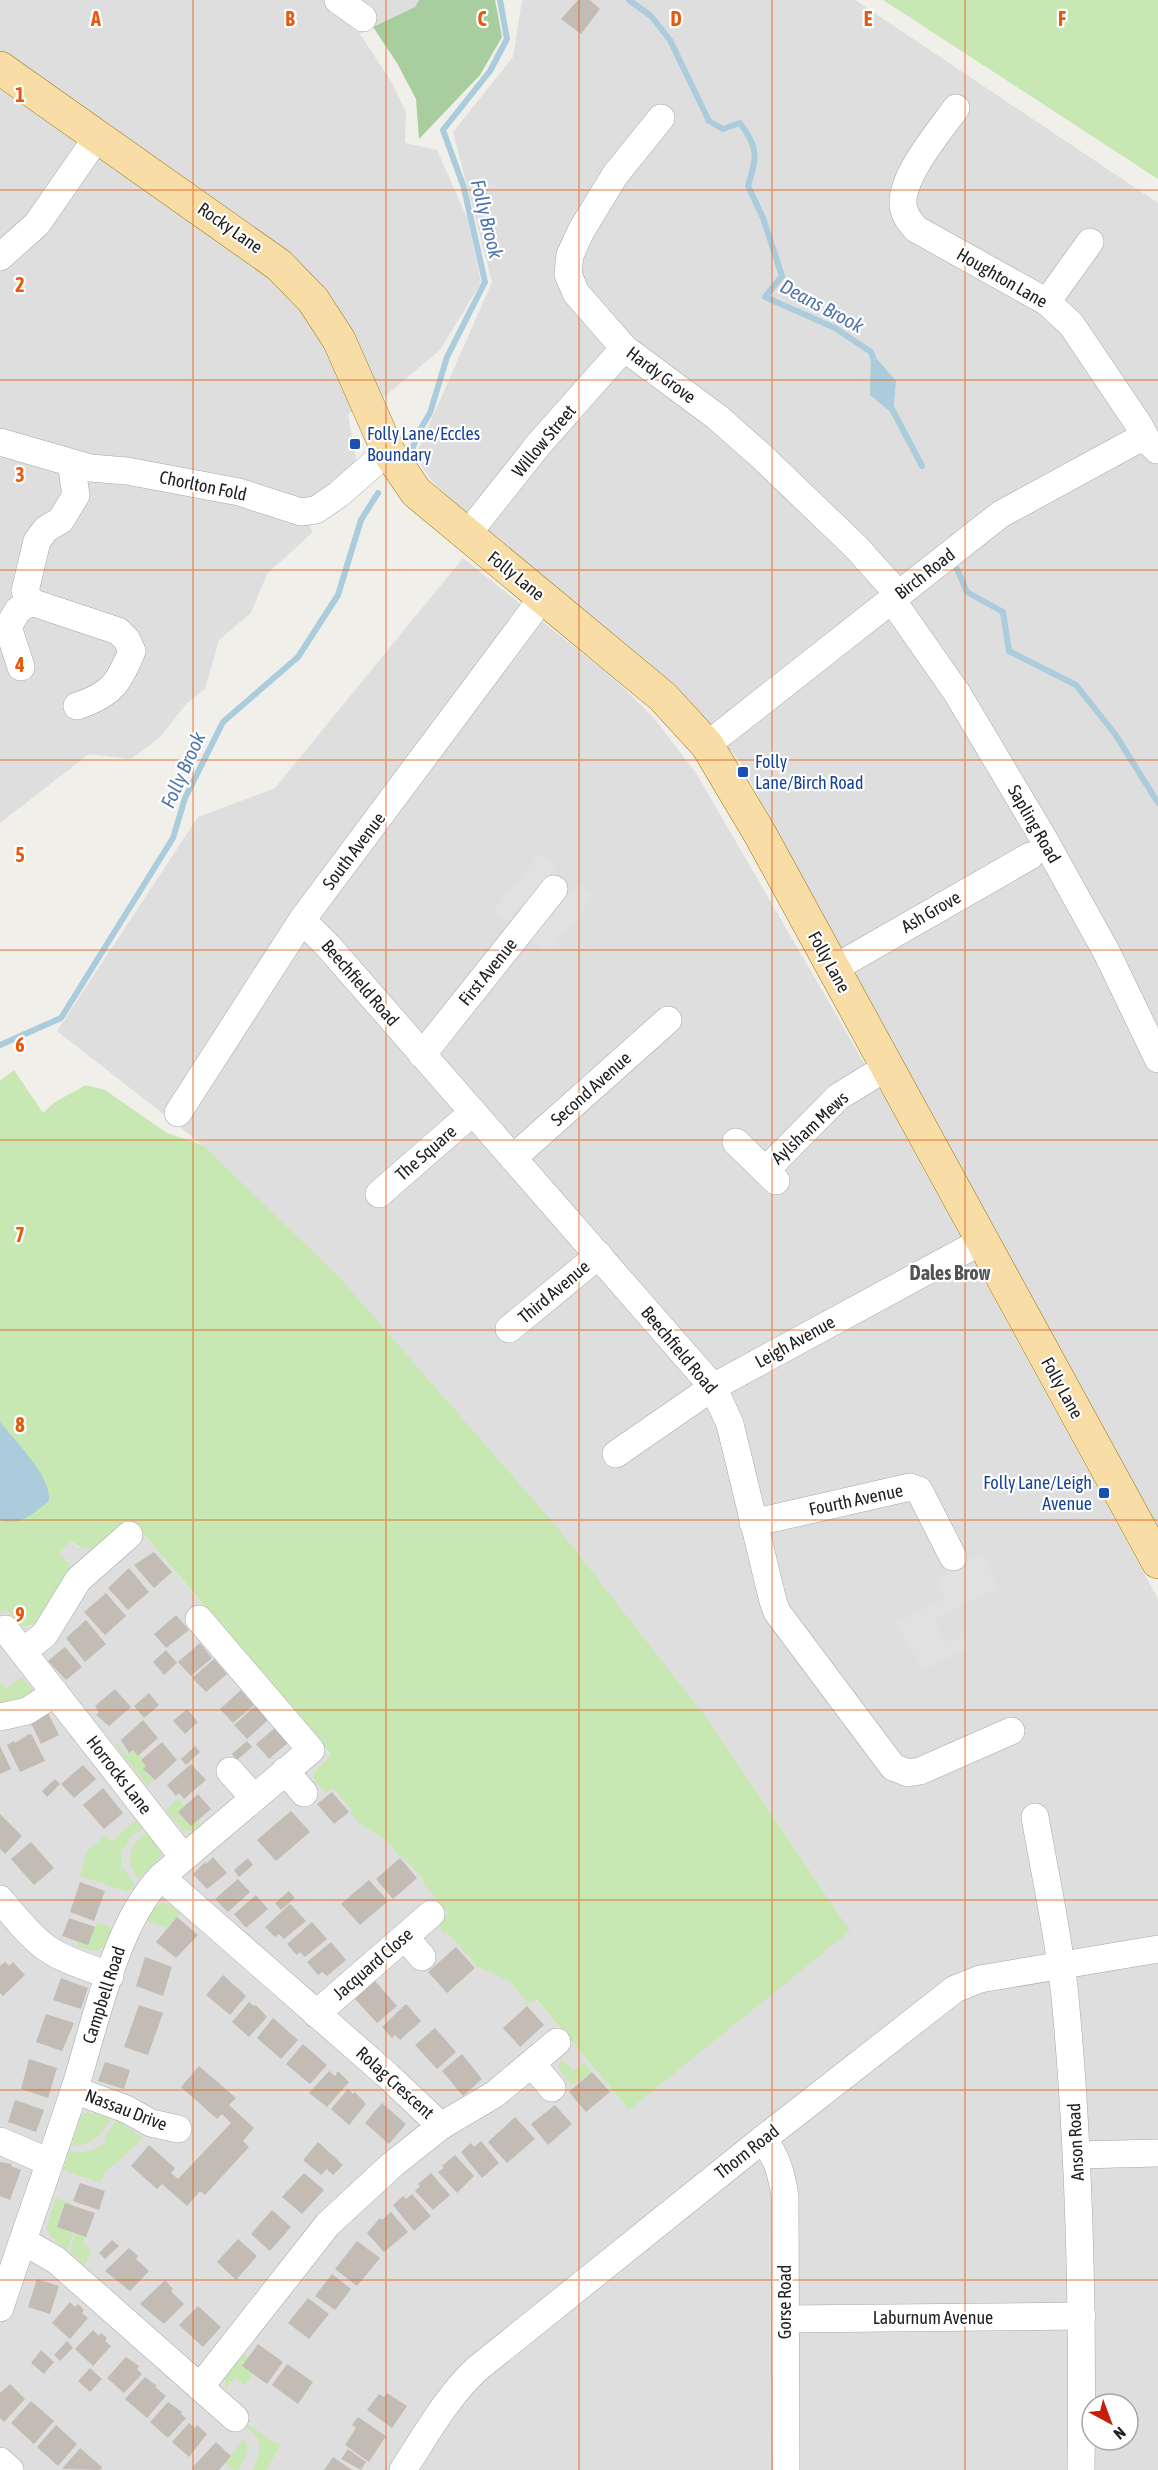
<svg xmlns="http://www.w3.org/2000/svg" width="1158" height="2470" viewBox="0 0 1158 2470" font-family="'Asap Condensed',sans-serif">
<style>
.residential{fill:#dfdede;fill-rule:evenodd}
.grass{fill:#c7e8b2}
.forest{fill:#a8ce9f}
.parking{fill:#e1e1e1}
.water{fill:#abccdc}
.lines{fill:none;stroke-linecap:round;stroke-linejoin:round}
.stream{stroke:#abccdc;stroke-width:6}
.building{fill:#c2bcb5}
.minor-casing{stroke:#a8a8a8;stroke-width:28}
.major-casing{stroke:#987607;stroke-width:34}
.minor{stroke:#fff;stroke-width:27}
.major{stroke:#f8dda7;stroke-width:33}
.grid{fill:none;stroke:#e8590c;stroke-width:1.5;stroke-opacity:0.55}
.transit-dot{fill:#1a4fb4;stroke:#fff;stroke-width:2}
.labels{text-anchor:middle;stroke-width:4.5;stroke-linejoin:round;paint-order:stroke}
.street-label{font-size:18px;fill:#212121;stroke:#fff}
.transit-label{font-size:18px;fill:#164399;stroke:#fff;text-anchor:start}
.water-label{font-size:20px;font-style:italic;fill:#5176ae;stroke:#fff}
.neighbourhood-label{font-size:20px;font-weight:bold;fill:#545454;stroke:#fff}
.grid-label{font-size:20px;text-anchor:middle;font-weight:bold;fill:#e8590c;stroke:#fff;stroke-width:4.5;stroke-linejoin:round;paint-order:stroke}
</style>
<rect width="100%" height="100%" fill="#f1efe9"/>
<g class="residential">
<path d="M0 0H419L415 7 360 34 391 81 406 112 405 143 437 150 468 220 481 283 440 350 384 397 348 414 356 460 350 471 305 502 312 533 267 574 251 613 219 640 205 689 187 703 159 738 131 759 89 754 0 823Z"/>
<path d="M522 0H855L1158 203V1535L836 948 741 763 703 716 644 660 465 514 433 482 415 457 492 282 453 132 513 57Z"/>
<path d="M463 558 612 677 653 717 696 773 885 1099 1158 1599V2470H0V1706L6 1689 0 1682V1614L6 1609 17 1622 25 1627 31 1626 69 1564 58 1554 71 1541 78 1547 105 1541 130 1518 629 2110 203 1145 57 1031 198 817 275 788ZM1092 2404H1128V2440H1092Z"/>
</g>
<g class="grass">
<path d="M883 0H1158V179Z"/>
<path d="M14 1070 43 1113 55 1102 86 1085 105 1090 167 1133 203 1145 340 1278 557 1527 708 1720 850 1931 629 2110 536 1999 527 2006 525 2004 527 2001 509 1981 477 1966 446 1931 444 1933 437 1924 448 1913 422 1882 424 1880 401 1855 399 1856 386 1840 361 1825 350 1813 353 1811 333 1788 326 1793 314 1779V1773L331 1755 131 1519C111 1534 97 1562 71 1541L59 1553 69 1564 70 1571 36 1623 25 1627 17 1623 6 1609 0 1614V1081Z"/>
<path d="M22 1677 36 1694 0 1706V1682L6 1689Z"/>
<path d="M117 1743 127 1755 133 1750 138 1755 139 1754 146 1766 143 1769 153 1781 148 1786 115 1745Z"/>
<path d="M178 1798 184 1806 178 1812 191 1826 198 1820 201 1825 193 1831 183 1830 166 1810Z"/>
<path d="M136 1820 143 1828 130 1838 124 1849 121 1850V1869H124L135 1884 128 1892 80 1876 86 1852 106 1835 112 1841Z"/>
<path d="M146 1832 161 1851 162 1856 139 1879C123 1861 130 1846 146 1832Z"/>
<path d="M162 1903 170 1905 180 1913 167 1928 146 1921 155 1908Z"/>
<path d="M97 1922 112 1928 106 1946 95 1951 76 1946 78 1941 88 1945Z"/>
<path d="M561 2059 573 2071 584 2063 592 2072 580 2082 578 2080 572 2085 558 2068Z"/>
<path d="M88 2112 111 2118C102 2134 90 2147 71 2145L81 2116Z"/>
<path d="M116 2120 143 2138 104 2174 100 2183 63 2170 69 2151C83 2154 95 2151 106 2141L104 2139Z"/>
<path d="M56 2198 73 2204V2206L64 2204 57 2226 73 2234 67 2250 52 2237 46 2229Z"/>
<path d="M75 2233 86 2237 82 2242 92 2250 85 2265 70 2251Z"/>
<path d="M244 2354 248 2357 242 2366 253 2373 245 2386 235 2377 226 2388 225 2378Z"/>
<path d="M247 2423 273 2442 281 2445 266 2470H252C264 2448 263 2442 245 2425Z"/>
<path d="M244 2439C252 2450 244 2459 238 2470H234L225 2463Z"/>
</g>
<path class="forest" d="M419 0H495L502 37 480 75 419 139 416 99 397 63 373 27 415 7Z"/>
<g class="parking">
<path d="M540 853 557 866 510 923 494 910Z"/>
<path d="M577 883 594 896 548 954 531 940Z"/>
<path d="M983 1553 998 1588 939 1617 935 1622 945 1640 951 1642 962 1637 968 1648 923 1670 895 1623 944 1599 939 1583 947 1569Z"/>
</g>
<g class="water">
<path d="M871 352 896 381 893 414 870 395Z"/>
<path d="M0 1422C15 1441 52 1477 49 1501 32 1514 22 1526 0 1520Z"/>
</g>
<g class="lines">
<g class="stream">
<path d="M629 0 651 16 670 40 709 121 723 129 740 123C759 148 757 157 748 186L763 218 782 276 765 297 835 328 871 352 873 358"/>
<path d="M891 407 922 466"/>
<path d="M411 453 418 433 430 413 447 357 485 282 464 188 443 130 490 71 507 39 500 0"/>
<path d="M957 569 967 592 1003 612 1009 651 1076 685 1115 734 1158 803"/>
<path d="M0 1045 61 1018 173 838 185 798 223 722 298 657 338 595 361 520 378 493"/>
</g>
</g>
<g class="building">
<path d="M578 0H590L600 9 581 34 561 19Z"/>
<path d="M154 1552 172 1572 154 1588 134 1565Z"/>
<path d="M129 1568 149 1592 128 1610 108 1588Z"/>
<path d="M106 1593 126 1616 105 1635 84 1612Z"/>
<path d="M176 1615 189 1630 166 1648 154 1634Z"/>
<path d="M86 1620 106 1644 85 1662 66 1638Z"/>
<path d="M200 1643 212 1658 191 1676 178 1662Z"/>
<path d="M65 1647 82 1667 66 1680 48 1661Z"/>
<path d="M166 1650 177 1663 164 1675 153 1662Z"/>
<path d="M214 1659 227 1674 206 1692 192 1678Z"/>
<path d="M115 1689 131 1707 109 1726 96 1715 99 1712 95 1706Z"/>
<path d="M241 1690 254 1705 233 1723 220 1709Z"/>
<path d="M149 1693 159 1705 144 1718 134 1706Z"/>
<path d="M255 1706 268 1720 247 1739 234 1725Z"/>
<path d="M187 1709 198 1722 185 1734 173 1721Z"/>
<path d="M47 1711 59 1735 41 1744 29 1719Z"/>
<path d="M143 1720 158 1738 138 1756 133 1750 129 1753 121 1740Z"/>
<path d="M276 1727 289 1742 269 1759 256 1744Z"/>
<path d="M29 1734 32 1735 45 1761 20 1772 7 1745 14 1741 15 1743Z"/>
<path d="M247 1741 252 1747 237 1760 232 1754Z"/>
<path d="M162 1742 177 1760 155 1780 143 1769 146 1766 141 1760Z"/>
<path d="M0 1746 11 1769 0 1774Z"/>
<path d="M195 1746 200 1752 186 1765 181 1759Z"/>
<path d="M191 1764 206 1780 184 1799 179 1793 176 1796 167 1785Z"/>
<path d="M83 1765 96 1779 74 1798 61 1784Z"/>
<path d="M55 1779 60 1784 47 1797 42 1791Z"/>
<path d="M103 1788 123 1813 104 1829 83 1805Z"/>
<path d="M332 1792 349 1812 334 1824 317 1804Z"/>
<path d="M198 1794 211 1809 191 1826 178 1812Z"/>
<path d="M291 1811 310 1832 276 1861 257 1840Z"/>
<path d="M0 1814 22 1836 5 1854 0 1849Z"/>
<path d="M31 1842 54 1868 34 1885 11 1859Z"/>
<path d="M213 1857 227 1873 207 1889 193 1874 205 1862 206 1864Z"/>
<path d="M248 1858 253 1865 239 1877 234 1870Z"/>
<path d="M400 1858 417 1878 393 1899 376 1879Z"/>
<path d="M238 1879 250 1892 228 1912 215 1899Z"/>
<path d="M369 1880 388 1901 360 1925 341 1904Z"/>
<path d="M80 1882 105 1891 94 1921 70 1912Z"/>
<path d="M289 1891 295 1898 281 1910 275 1903Z"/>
<path d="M256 1895 268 1909 246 1928 234 1914Z"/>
<path d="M290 1904 306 1921 284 1939 279 1934 275 1937 265 1927Z"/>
<path d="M177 1917 198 1935 176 1958 156 1942Z"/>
<path d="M69 1918 95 1927 88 1945 62 1936Z"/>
<path d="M312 1922 327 1939 305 1957 300 1952 297 1955 287 1944Z"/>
<path d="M331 1942 346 1960 327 1976 322 1972 318 1975 307 1962Z"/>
<path d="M456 1947 475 1968 447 1993 428 1972Z"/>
<path d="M145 1957 172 1967 163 1996 136 1986Z"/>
<path d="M5 1962 9 1966 13 1962 25 1975 3 1996 0 1993V1966Z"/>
<path d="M223 1975 246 1996 230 2015 206 1995Z"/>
<path d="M61 1978 88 1988 81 2009 53 2000Z"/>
<path d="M375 1981 397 2006 377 2023 355 1999Z"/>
<path d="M249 2002 254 2006 256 2005 267 2017 249 2037 232 2022Z"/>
<path d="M406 2004 421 2021 400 2040 395 2035 392 2038 382 2027Z"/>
<path d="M139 2005 163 2013 148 2055 124 2047Z"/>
<path d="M527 2006 544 2025 520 2047 503 2028Z"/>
<path d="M46 2014 74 2023 62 2051 36 2042Z"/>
<path d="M273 2018 298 2040 281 2059 257 2038Z"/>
<path d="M435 2028 456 2052 437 2069 415 2045Z"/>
<path d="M303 2044 327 2065 310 2084 286 2064Z"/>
<path d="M462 2054 482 2079 463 2096 442 2071Z"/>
<path d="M29 2059 57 2068 48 2098 21 2089Z"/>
<path d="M105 2062 130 2070 124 2089 98 2081Z"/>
<path d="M199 2066 236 2098 229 2105 254 2128 243 2141 249 2147 205 2195 200 2191 187 2206 162 2184 157 2189 131 2166 149 2145 175 2168 171 2173 178 2179 231 2123 222 2114 217 2119 181 2087Z"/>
<path d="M329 2071 335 2076 338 2071 349 2082 327 2107 309 2093Z"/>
<path d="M592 2072 610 2092 586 2112 569 2092Z"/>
<path d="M348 2089 353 2094 355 2092 366 2104 349 2125 331 2109Z"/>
<path d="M15 2100 44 2110 36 2132 8 2122Z"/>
<path d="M382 2103 406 2124 389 2144 365 2123Z"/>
<path d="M555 2105 572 2124 548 2145 531 2124Z"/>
<path d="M515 2117 535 2139 507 2163 488 2142Z"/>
<path d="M481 2141 499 2163 482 2178 461 2152 471 2143 474 2147Z"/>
<path d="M318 2142 343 2165 333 2175 327 2169 321 2175 303 2160Z"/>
<path d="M455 2155 474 2176 457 2193 438 2172 444 2168 442 2166Z"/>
<path d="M0 2162 12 2164 11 2166 21 2170 10 2200 0 2196Z"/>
<path d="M304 2173 324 2190 302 2214 282 2197Z"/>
<path d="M431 2173 450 2195 433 2210 415 2191 420 2186 418 2184Z"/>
<path d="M80 2183 105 2191 99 2210 73 2201Z"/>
<path d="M412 2194 431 2216 414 2231 393 2205 403 2196 406 2199Z"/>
<path d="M65 2203 95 2213 86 2237 57 2227Z"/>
<path d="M272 2210 291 2227 270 2251 251 2234Z"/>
<path d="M391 2212 408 2232 384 2252 367 2233 380 2218 382 2220Z"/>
<path d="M238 2239 257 2256 236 2280 217 2262Z"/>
<path d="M112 2240 119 2246 105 2259 99 2253Z"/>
<path d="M357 2241 380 2258 357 2286 335 2269Z"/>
<path d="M129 2248 138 2256 136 2259 149 2271 130 2291 105 2271Z"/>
<path d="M332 2274 351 2289 335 2310 315 2296Z"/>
<path d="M37 2279 59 2286 50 2314 28 2307Z"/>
<path d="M165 2280 173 2289 171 2291 184 2304 164 2324 140 2304Z"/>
<path d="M308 2298 329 2314 309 2339 288 2323Z"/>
<path d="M70 2302 75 2307 78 2304 84 2310 82 2313 88 2318 70 2339 52 2323Z"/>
<path d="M198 2306 221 2327 203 2347 179 2325Z"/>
<path d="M93 2330 99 2336 101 2333 107 2338 105 2341 111 2346 93 2366 75 2349Z"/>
<path d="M67 2341 73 2348 60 2361 54 2355Z"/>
<path d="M258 2344 283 2362 267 2384 242 2366Z"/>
<path d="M41 2350 54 2362 44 2374 31 2363Z"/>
<path d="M126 2357 139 2366 137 2369 142 2374 124 2393 107 2378Z"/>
<path d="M287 2364 313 2382 298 2404 272 2385Z"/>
<path d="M90 2368 102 2379 90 2392 78 2381Z"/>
<path d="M145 2377 157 2386 155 2387 166 2396 147 2418 125 2399Z"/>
<path d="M10 2384 25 2399 4 2422 0 2418V2393Z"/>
<path d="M387 2393 407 2406 392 2428 367 2410 379 2394 384 2397Z"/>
<path d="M31 2401 54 2421 34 2444 11 2423Z"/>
<path d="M168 2402 182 2412 181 2414 186 2418 168 2438 150 2422Z"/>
<path d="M358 2417 386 2436 369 2462 345 2445 356 2428 352 2425Z"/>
<path d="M189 2423 195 2428 197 2425 207 2434 189 2457 172 2442Z"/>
<path d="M56 2425 77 2444 58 2466 37 2447Z"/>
<path d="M216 2442 231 2456 219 2470H194L192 2468Z"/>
<path d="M80 2448 102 2467 100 2470 62 2469Z"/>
<path d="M348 2449 366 2462 361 2470 341 2459Z"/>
<path d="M333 2457 352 2470H324Z"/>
</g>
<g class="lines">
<g class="minor-casing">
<g id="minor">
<path d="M338 0 363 18"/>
<path d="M956 108C939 132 901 176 903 205 904 215 910 222 916 229L1047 302 1071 324 1139 425 1147 440 1157 450"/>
<path d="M661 118 615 175 581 231 570 255 568 274 576 293 624 348 717 417 759 454 856 547 899 595"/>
<path d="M0 257 37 224 98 136"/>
<path d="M1047 302 1090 242"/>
<path d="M0 442 90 468 127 471 239 492 301 512 316 510 339 494 388 451"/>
<path d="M71 463 76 495 61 520 46 529 37 541 25 591 31 602 118 631 127 640 132 651C119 683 111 695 77 706"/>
<path d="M466 536 538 445 624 348"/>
<path d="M892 600 957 693 1045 841 1107 953 1158 1059"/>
<path d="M21 667 8 627 18 610 31 602"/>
<path d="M707 745 1001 514 1137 440H1147"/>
<path d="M302 920 328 946 713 1387 730 1424 773 1601 777 1612 893 1767 908 1773 920 1771 1011 1731"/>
<path d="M833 969 1030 856"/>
<path d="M422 1055 554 889"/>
<path d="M178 1113 302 920 543 597"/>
<path d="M736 1142 776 1181"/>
<path d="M513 1158 668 1020"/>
<path d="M765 1171 838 1097 887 1067"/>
<path d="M379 1194 473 1112"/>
<path d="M509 1329 599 1255"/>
<path d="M616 1454 713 1387 982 1241"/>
<path d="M753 1523 910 1487 919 1490 953 1557"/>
<path d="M5 1629 183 1857"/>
<path d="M23 1652 45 1634 78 1580 129 1535"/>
<path d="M0 1717 27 1711 55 1693"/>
<path d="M230 1771 253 1797"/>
<path d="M285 1771 304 1793"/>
<path d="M1035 1817C1045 1876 1059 1936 1065 1997 1080 2154 1083 2312 1081 2470"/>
<path d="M161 1877 387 2075 441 2126 392 2165 328 2224 200 2387"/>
<path d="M0 1899C14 1916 28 1934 45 1947 64 1961 89 1967 110 1976"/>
<path d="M405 1937 422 1957"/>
<path d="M316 2014 431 1914"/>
<path d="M532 2064 552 2088"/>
<path d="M74 2090 126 2109 151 2123 178 2129"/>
<path d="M441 2126 495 2094 557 2042"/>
<path d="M763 2139C777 2157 782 2175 785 2197L786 2470"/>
<path d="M0 2141 49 2162"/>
<path d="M1078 2155 1158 2153"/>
<path d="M23 2241 56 2260 235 2418"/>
<path d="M0 2308C24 2235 50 2164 74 2091 95 2026 114 1926 161 1877L311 1750 199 1619"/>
<path d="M785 2319 1082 2316"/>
<path d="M0 2461 10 2470"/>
<path d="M403 2470C426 2435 447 2396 478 2368L763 2139 955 1989 980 1979 1158 1949"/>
</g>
</g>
<g class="major-casing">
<path id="major" d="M0 68 279 265 313 300 339 340 388 451 416 492 663 697 707 745 760 834 1158 1562"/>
</g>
<use href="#minor" class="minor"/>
<use href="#major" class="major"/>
</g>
<path class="grid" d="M193 0V2470M386 0V2470M579 0V2470M772 0V2470M965 0V2470M0 190H1158M0 380H1158M0 570H1158M0 760H1158M0 950H1158M0 1140H1158M0 1330H1158M0 1520H1158M0 1710H1158M0 1900H1158M0 2090H1158M0 2280H1158"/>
<g class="transit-dot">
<rect x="349" y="438" width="12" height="12" rx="3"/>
<rect x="737" y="766" width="12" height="12" rx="3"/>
<rect x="1098" y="1487" width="12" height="12" rx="3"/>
</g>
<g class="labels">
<g class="street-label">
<text transform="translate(230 228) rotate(35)" y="6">Rocky Lane</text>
<text transform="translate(1002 278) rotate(30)" y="6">Houghton Lane</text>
<text transform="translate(661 375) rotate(37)" y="6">Hardy Grove</text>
<text transform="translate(544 441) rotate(-50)" y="6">Willow Street</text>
<text transform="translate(203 486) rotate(12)" y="6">Chorlton Fold</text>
<text transform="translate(925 574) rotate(-38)" y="6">Birch Road</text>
<text transform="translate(516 576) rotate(39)" y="6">Folly Lane</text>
<text transform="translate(1034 824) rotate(60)" y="6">Sapling Road</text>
<text transform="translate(354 851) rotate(-53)" y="6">South Avenue</text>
<text transform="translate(931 912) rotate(-30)" y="6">Ash Grove</text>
<text transform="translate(829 962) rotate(61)" y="6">Folly Lane</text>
<text transform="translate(488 972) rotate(-51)" y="6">First Avenue</text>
<text transform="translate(360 983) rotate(49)" y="6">Beechfield Road</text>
<text transform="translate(591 1089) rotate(-42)" y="6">Second Avenue</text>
<text transform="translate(810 1128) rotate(-43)" y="6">Aylsham Mews</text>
<text transform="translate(426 1153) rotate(-41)" y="6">The Square</text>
<text transform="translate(554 1292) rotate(-40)" y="6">Third Avenue</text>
<text transform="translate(795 1342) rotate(-29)" y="6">Leigh Avenue</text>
<text transform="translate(679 1350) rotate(50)" y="6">Beechfield Road</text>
<text transform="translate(1062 1388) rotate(61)" y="6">Folly Lane</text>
<text transform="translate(856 1500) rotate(-12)" y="6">Fourth Avenue</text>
<text transform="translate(119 1775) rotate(52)" y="6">Horrocks Lane</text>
<text transform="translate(373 1964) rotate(-41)" y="6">Jacquard Close</text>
<text transform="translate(104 1995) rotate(-72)" y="6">Campbell Road</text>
<text transform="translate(395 2083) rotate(42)" y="6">Rolag Crescent</text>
<text transform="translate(126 2110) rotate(21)" y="6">Nassau Drive</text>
<text transform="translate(1076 2142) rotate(-93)" y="6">Anson Road</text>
<text transform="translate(747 2152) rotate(-38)" y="6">Thorn Road</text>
<text transform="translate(785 2302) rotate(-90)" y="6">Gorse Road</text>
<text x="933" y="2324">Laburnum Avenue</text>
</g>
<g class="transit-label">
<text x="367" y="440">Folly Lane/Eccles<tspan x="367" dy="21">Boundary</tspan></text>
<text x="755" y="768">Folly<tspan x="755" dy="21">Lane/Birch Road</tspan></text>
<text x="1092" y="1489" text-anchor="end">Folly Lane/Leigh<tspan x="1092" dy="21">Avenue</tspan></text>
</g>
<g class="water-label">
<text transform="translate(487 219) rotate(76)" y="7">Folly Brook</text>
<text transform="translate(822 306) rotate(28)" y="7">Deans Brook</text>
<text transform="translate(183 770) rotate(-66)" y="7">Folly Brook</text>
</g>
<g class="neighbourhood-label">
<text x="950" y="1280">Dales Brow</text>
</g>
</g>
<g class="grid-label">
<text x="96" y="26">A</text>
<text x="290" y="26">B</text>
<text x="482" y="26">C</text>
<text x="676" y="26">D</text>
<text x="868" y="26">E</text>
<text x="1062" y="26">F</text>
<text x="20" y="102">1</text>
<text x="20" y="292">2</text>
<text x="20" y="482">3</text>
<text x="20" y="672">4</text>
<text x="20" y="862">5</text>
<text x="20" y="1052">6</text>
<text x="20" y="1242">7</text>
<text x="20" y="1432">8</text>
<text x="20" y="1622">9</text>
</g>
<g transform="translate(1110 2422) rotate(139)"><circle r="28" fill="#ffffff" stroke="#a6a6a6" stroke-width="1.5"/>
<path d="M0-4.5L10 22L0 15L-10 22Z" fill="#c91d09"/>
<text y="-9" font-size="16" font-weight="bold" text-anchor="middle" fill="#212121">N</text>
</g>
</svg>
